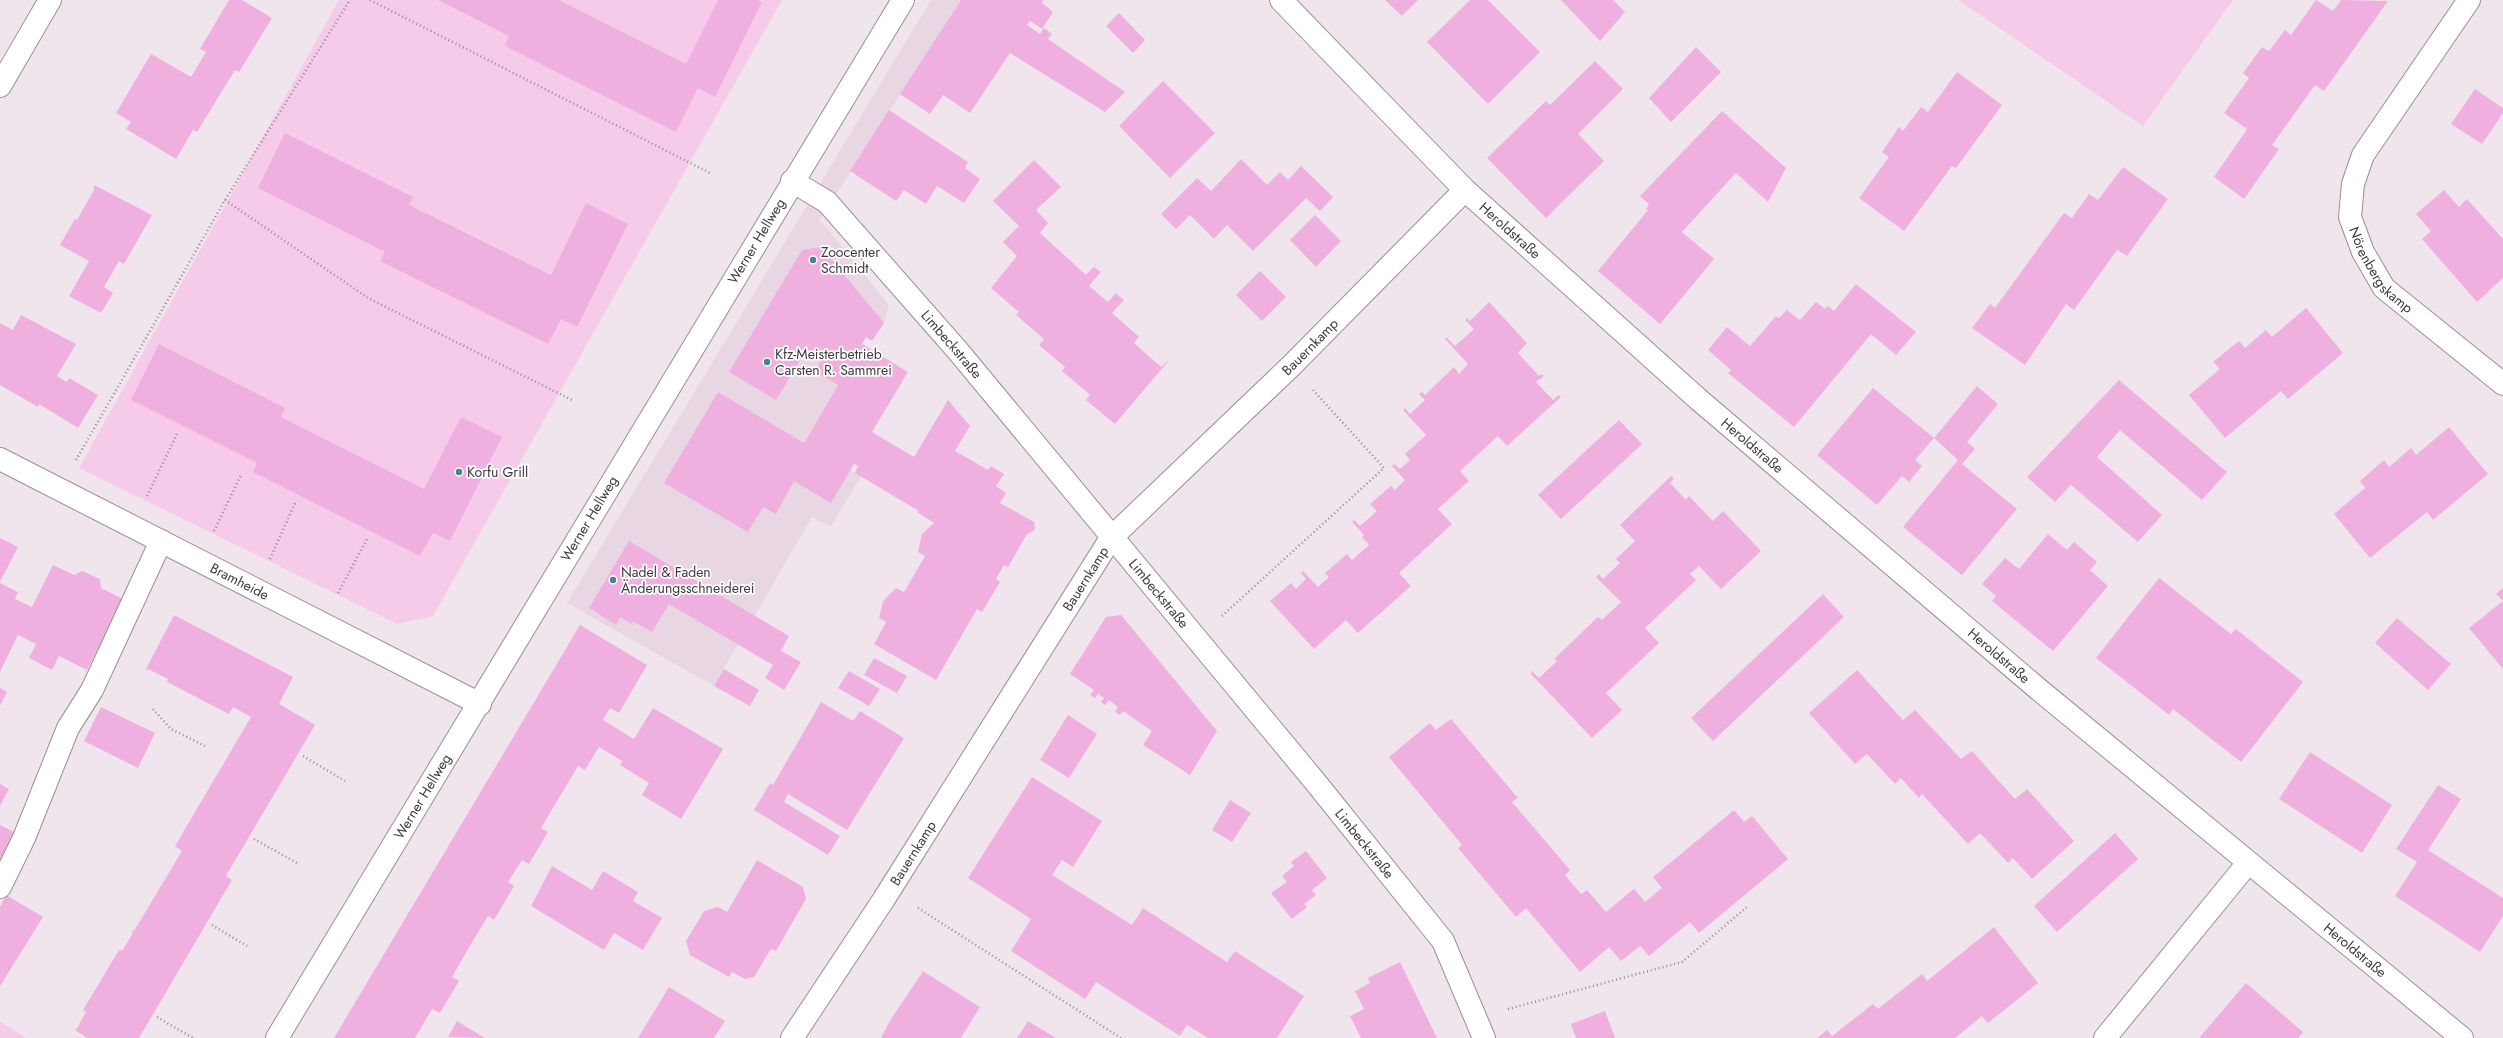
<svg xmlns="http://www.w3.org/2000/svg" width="2503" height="1038" viewBox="0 0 2503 1038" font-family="Jost,sans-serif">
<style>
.built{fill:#e8d6e3}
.green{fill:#f5cbe9}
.building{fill:#f0b0df}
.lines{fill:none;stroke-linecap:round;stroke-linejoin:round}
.minor-casing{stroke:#998f96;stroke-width:24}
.major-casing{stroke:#998f96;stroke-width:24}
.path{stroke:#928a90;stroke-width:2.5;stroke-dasharray:1 3;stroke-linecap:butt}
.minor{stroke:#fff;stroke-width:22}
.major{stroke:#fff;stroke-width:22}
.poi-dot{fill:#418693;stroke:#fff;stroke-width:1.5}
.labels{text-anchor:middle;stroke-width:3.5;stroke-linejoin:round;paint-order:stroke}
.street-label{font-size:14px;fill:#3d393c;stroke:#fff}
.poi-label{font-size:14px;fill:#3d393c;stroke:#fff;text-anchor:start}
</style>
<rect width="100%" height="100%" fill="#f1e5ed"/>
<path class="built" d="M931 0H961L819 221 825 226 889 305 884 323 872 341 866 337 804 442 861 476 831 527 812 517 714 686 567 603Z"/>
<g class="green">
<path d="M339 0H782L433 616 397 624 79 468Z"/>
<path d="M1958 0H2233L2143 126Z"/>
<path d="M0 1021 26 1038H0Z"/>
</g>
<g class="building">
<path d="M229 0H242L272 18 239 72 235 70 197 132 193 130 176 159 126 129 131 122 116 113 151 54 191 77 206 52 200 49Z"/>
<path d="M438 0H559L686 64 718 0H757L762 2 715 97 698 88 676 132 505 46 509 36Z"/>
<path d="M961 0H1043L1042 3 1053 12 1042 29 1030 21 1027 25 1040 34 1044 28 1052 34 1048 39 1125 92 1105 112 1010 53 970 113 943 95 930 114 900 94Z"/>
<path d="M1385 0H1418L1402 16Z"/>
<path d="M1470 0H1488L1540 52 1488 104 1427 42Z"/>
<path d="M1561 0H1613L1625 12 1600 41Z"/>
<path d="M2316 0 2333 11 2341 0 2388 1 2324 91 2315 85 2272 145 2279 149 2244 199 2214 177 2247 129 2224 113 2249 78 2243 73 2262 47 2269 51 2285 30 2291 35Z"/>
<path d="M1119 13 1145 40 1133 53 1106 26Z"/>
<path d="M1696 47 1721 72 1671 122 1649 98Z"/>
<path d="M1595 61 1623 89 1578 134 1604 161 1546 218 1487 158 1546 101 1550 105Z"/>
<path d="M1957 72 2002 105 1956 168 1952 166 1904 231 1859 198 1889 157 1882 152 1899 127 1903 131 1921 107 1928 112Z"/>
<path d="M1163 81 1215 133 1170 178 1119 126Z"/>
<path d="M2475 89 2503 108V113L2482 144 2451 124Z"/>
<path d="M889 110 968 162 965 168 980 179 964 203 937 186 926 204 904 190 896 201 850 171Z"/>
<path d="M1722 111 1786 168 1768 202 1736 173 1682 232 1714 259 1660 324 1598 271 1648 210 1646 209 1649 204 1640 196Z"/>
<path d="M285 133 413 197 409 205 551 275 586 203 628 224 577 327 561 319 548 344 380 261 385 252 258 188Z"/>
<path d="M1241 159 1267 185 1280 172 1288 180 1301 166 1333 197 1320 211 1306 198 1253 251 1227 225 1214 239 1190 215 1176 229 1161 214 1197 178 1211 191Z"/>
<path d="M1034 160 1061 187 1036 210 1048 223 1040 233 1086 275 1099 261 1094 267 1101 272 1089 286 1108 302 1116 293 1124 300 1112 313 1139 337 1134 343 1161 367 1171 358 1115 424 1086 400 1090 395 1062 371 1065 367 1039 345 1044 339 1016 315 1019 312 991 288 1017 256 1003 242 1019 226 993 201Z"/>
<path d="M2123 167 2168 199 2127 256 2117 250 2074 310 2066 304 2025 365 1972 328 1990 304 1995 308 2064 213 2072 218 2089 194 2098 200Z"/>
<path d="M94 185 152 215 124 264 119 261 104 287 113 293 101 313 69 296 89 261 60 245 75 219 77 220 95 188 93 187Z"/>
<path d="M2444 190 2459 207 2467 199 2503 239V278L2477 302 2422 239 2431 231 2416 214Z"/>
<path d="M1315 215 1341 241 1316 267 1290 240Z"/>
<path d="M821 247 884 323 872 341 866 337 862 344 908 372 872 432 914 457 948 400 970 426 955 451 988 470 991 466 1004 474 996 486 1006 493 1000 503 1034 522 1035 527 1034 531 1027 534 1008 567 1004 565 996 579 1000 582 982 612 977 609 936 680 874 644 886 622 879 618 883 601 896 588 904 592 925 556 918 552 922 534 934 523 917 512 919 511 855 473 858 466 854 464 831 503 794 481 776 514 763 507 748 532 664 483 718 392 804 443 838 385 815 371 821 361 805 352 776 400 729 372 802 250Z"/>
<path d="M1260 271 1286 297 1262 321 1236 295Z"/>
<path d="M1856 284 1916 332 1896 355 1871 334 1794 427 1728 373 1731 370 1708 350 1727 327 1750 346 1776 316 1779 318 1787 310 1800 320 1816 302 1825 309 1828 306 1834 311Z"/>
<path d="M1489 302 1527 343 1518 353 1539 376 1541 374 1544 376 1536 382 1553 400 1559 395 1561 397 1507 446 1498 436 1460 471 1469 481 1438 509 1452 524 1399 573 1411 586 1358 633 1346 620 1314 649 1270 601 1291 583 1296 589 1306 579 1301 573 1303 571 1318 587 1329 577 1325 573 1347 554 1352 560 1369 545 1362 537 1364 535 1352 522 1354 520 1360 526 1377 511 1370 504 1391 486 1395 490 1405 480 1392 466 1394 464 1400 469 1410 460 1405 454 1426 435 1403 410 1405 408 1410 414 1425 400 1419 394 1422 392 1425 395 1454 367 1459 374 1468 364 1445 339 1446 337 1455 346 1474 329 1465 320 1467 318 1470 321Z"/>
<path d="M2306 308 2343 353 2288 399 2281 391 2225 438 2189 395 2220 369 2213 362 2239 341 2245 348 2266 330 2272 337Z"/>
<path d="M21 315 76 344 57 376 67 382 69 378 98 395 78 428 39 404 38 407 0 385V323L13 330Z"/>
<path d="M159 344 285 408 281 417 424 489 461 417 502 437 450 541 433 533 420 556 253 472 257 463 131 400Z"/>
<path d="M2119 380 2227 472 2202 500 2120 430 2097 457 2162 515 2138 542 2071 485 2055 502 2027 477Z"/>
<path d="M1977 386 1998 404 1967 442 1975 449 1962 464 2017 509 1962 575 1903 527 1958 460 1934 438Z"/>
<path d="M1873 388 1934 438 1915 460 1922 466 1909 482 1902 476 1877 505 1817 455Z"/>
<path d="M1619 420 1642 444 1561 519 1538 495Z"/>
<path d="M2449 427 2488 474 2433 520 2427 512 2370 558 2334 514 2365 488 2360 481 2384 460 2389 467 2411 448 2416 455Z"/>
<path d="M1671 476 1674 478 1670 483 1686 500 1689 496 1713 521 1723 511 1761 551 1721 589 1699 566 1690 574 1696 580 1645 628 1659 643 1606 693 1622 710 1592 738 1531 674 1532 671 1539 678 1557 661 1554 659 1598 617 1602 620 1621 602 1596 577 1599 574 1603 579 1620 563 1616 559 1635 541 1620 525Z"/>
<path d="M2048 534 2067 550 2074 542 2097 562 2090 570 2108 586 2053 651 1992 601 1996 596 1982 584 2005 558 2019 569Z"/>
<path d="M0 538 18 547 0 582Z"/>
<path d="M629 541 789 636 781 651 801 662 784 690 765 678 773 665 669 604 652 632 633 621 632 624 620 617 616 625 589 608Z"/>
<path d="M53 565 74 575 82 571 100 579 101 588 123 599 87 670 59 656 52 670 29 658 36 644 18 635 0 672V583L18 592 15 599 32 607Z"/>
<path d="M2159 578 2231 634 2236 629 2303 682 2241 762 2173 709 2169 715 2096 658Z"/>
<path d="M2503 588V669L2469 628 2503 601 2496 594Z"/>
<path d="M1823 594 1844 617 1713 741 1691 718Z"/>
<path d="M174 615 293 677 279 704 315 725 226 876 232 880 139 1038H87L72 1028 76 1030 86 1012 83 1010 119 950 122 951 133 933 131 930 134 931 182 851 175 846 251 717 233 707 229 714 167 682 168 679 148 669 145 671Z"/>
<path d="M1121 615 1217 731 1190 775 1143 745 1152 731 1123 711 1120 715 1115 712 1118 707 1109 700 1105 705 1101 702 1104 698 1098 694 1095 698 1090 695 1094 690 1070 674 1106 617Z"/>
<path d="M2397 618 2451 664 2428 690 2375 643Z"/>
<path d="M580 625 647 665 619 713 610 708 603 720 634 739 653 708 723 749 681 819 642 795 649 783 620 765 622 761 599 747 585 770 578 766 541 828 548 832 529 864 522 860 508 882 514 886 494 920 488 916 471 944 452 977 459 981 440 1013 432 1009 415 1038H334Z"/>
<path d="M874 658 907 676 897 693 864 675Z"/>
<path d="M724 669 759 690 750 706 714 686Z"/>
<path d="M1857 670 1903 720 1915 710 1961 759 1972 751 2015 799 2027 789 2074 841 2032 879 2013 858 2008 863 1980 833 1968 844 1922 794 1919 798 1901 778 1895 784 1867 754 1855 764 1809 713Z"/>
<path d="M849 671 880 689 869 706 838 688Z"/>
<path d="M0 688 7 692 0 706Z"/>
<path d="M821 702 853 721 860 711 904 738 847 830 788 794 784 802 840 836 828 855 754 810 770 783 773 785Z"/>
<path d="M101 707 155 733 138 768 84 741Z"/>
<path d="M1068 715 1097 734 1069 778 1040 760Z"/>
<path d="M1451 719 1518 798 1512 802 1570 870 1565 875 1581 894 1587 890 1606 912 1634 889 1645 902 1662 888 1653 877 1734 810 1744 822 1752 816 1788 859 1699 933 1690 922 1649 956 1640 946 1621 961 1609 947 1580 972 1526 908 1516 917 1458 848 1462 845 1389 757 1430 723 1436 730Z"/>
<path d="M2310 752 2392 805 2362 853 2279 799Z"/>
<path d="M1032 777 1102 821 1073 867 1062 860 1052 875 1132 925 1143 908 1227 962 1235 951 1304 996 1277 1038H1208L1187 1025 1180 1036 1096 982 1085 999 1011 951 1031 919 968 878Z"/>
<path d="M0 784 9 789 0 806Z"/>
<path d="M2438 785 2461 799 2428 850 2503 898V916L2480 952 2395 896 2417 862 2396 849Z"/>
<path d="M1230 800 1251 813 1232 842 1212 830Z"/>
<path d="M0 825 16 833 0 865Z"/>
<path d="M2115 833 2138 859 2057 932 2034 906Z"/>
<path d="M1306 851 1327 878 1312 890 1316 895 1304 904 1307 907 1292 919 1271 893 1287 882 1282 876 1294 866 1291 862Z"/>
<path d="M757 860 803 887 806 899 776 951 771 949 754 977 745 979 732 972 729 977 690 955 686 941 704 911 718 907 727 912Z"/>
<path d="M552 866 592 890 603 871 638 892 633 901 662 918 643 950 614 933 604 950 531 906Z"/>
<path d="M6 895 43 917 0 986V907Z"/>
<path d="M1994 927 2038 983 1988 1023 1982 1016 1955 1038H1817L1827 1030 1832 1036 1873 1004 1878 1009 1922 974 1927 981Z"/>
<path d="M1400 962 1437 1038H1361L1350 1016 1364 1009 1355 991 1370 983 1368 978Z"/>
<path d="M921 970 980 1007 961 1038H881L891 1019 922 973Z"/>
<path d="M2246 983 2303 1032 2298 1038H2199Z"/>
<path d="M669 987 725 1021 714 1038H638Z"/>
<path d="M1605 1011 1615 1038H1576L1571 1024Z"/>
<path d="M457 1021 485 1038 448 1037Z"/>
<path d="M1028 1021 1056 1038H1017Z"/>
</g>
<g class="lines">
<g class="minor-casing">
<g id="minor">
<path id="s1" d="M1281 0 1465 190 1698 399 2037 688 2462 1038"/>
<path id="s2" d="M2469 0 2363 155 2353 184 2350 217 2363 252 2384 288 2503 384"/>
<path d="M0 86 50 0"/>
<path id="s3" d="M792 181 827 202 958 351 1317 784 1443 941 1484 1038"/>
<path id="s4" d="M0 459 480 704"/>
<path d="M0 887 24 838 68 728 92 690 161 541"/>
<path id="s5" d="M792 1038 884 899 1111 538 1291 366 1465 190"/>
<path d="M2105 1038 2248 863"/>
</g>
</g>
<g class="major-casing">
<g id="major">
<path id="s6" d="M277 1038C486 692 692 344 903 0"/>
</g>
</g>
<g class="path">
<path d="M370 0 710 173"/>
<path d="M225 200 368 298 574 401"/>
<path d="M76 460 225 200 350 0"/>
<path d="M147 496 177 434"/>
<path d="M214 531 241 475"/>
<path d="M270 559 295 503"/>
<path d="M338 593 367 539"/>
<path d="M1222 616 1384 468 1313 390"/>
<path d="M153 709 171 729 205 746"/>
<path d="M303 756 345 781"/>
<path d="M254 839 297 863"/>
<path d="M918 908 1121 1038"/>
<path d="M212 925 247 946"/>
<path d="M1508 1009 1682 962 1747 907"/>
<path d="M157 1017 193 1038"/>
</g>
<use href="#minor" class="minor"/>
<use href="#major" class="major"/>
</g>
<g class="poi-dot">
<circle cx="813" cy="260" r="4"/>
<circle cx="767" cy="362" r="4"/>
<circle cx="459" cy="472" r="4"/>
<circle cx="613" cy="580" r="4"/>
</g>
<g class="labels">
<g class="street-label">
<text dy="5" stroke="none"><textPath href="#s1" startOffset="325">Heroldstraße</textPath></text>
<text dy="5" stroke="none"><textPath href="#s6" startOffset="930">Werner Hellweg</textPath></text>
<text dy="5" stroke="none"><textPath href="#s2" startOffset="314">Nörenbergskamp</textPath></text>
<text dy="5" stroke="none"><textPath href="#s3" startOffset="230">Limbeckstraße</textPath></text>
<text dy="5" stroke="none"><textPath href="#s5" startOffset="869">Bauernkamp</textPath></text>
<text dy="5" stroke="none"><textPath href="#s1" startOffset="649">Heroldstraße</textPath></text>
<text dy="5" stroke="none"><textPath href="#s6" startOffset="606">Werner Hellweg</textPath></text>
<text dy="5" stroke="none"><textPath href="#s5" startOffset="545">Bauernkamp</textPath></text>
<text dy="5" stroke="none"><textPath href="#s4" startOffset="269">Bramheide</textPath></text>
<text dy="5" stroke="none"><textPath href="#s3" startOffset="554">Limbeckstraße</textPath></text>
<text dy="5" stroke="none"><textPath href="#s1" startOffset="973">Heroldstraße</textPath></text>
<text dy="5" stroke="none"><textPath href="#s6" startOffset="282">Werner Hellweg</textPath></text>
<text dy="5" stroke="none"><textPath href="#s3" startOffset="878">Limbeckstraße</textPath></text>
<text dy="5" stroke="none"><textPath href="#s5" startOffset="221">Bauernkamp</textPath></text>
<text dy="5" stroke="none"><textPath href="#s1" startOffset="1435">Heroldstraße</textPath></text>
</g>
<g class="poi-label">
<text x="821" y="257">Zoocenter<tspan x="821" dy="16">Schmidt</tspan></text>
<text x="775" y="359">Kfz-Meisterbetrieb<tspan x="775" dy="16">Carsten R. Sammrei</tspan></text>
<text x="467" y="477">Korfu Grill</text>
<text x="621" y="577">Nadel &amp; Faden<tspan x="621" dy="16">Änderungsschneiderei</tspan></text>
</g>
</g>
</svg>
